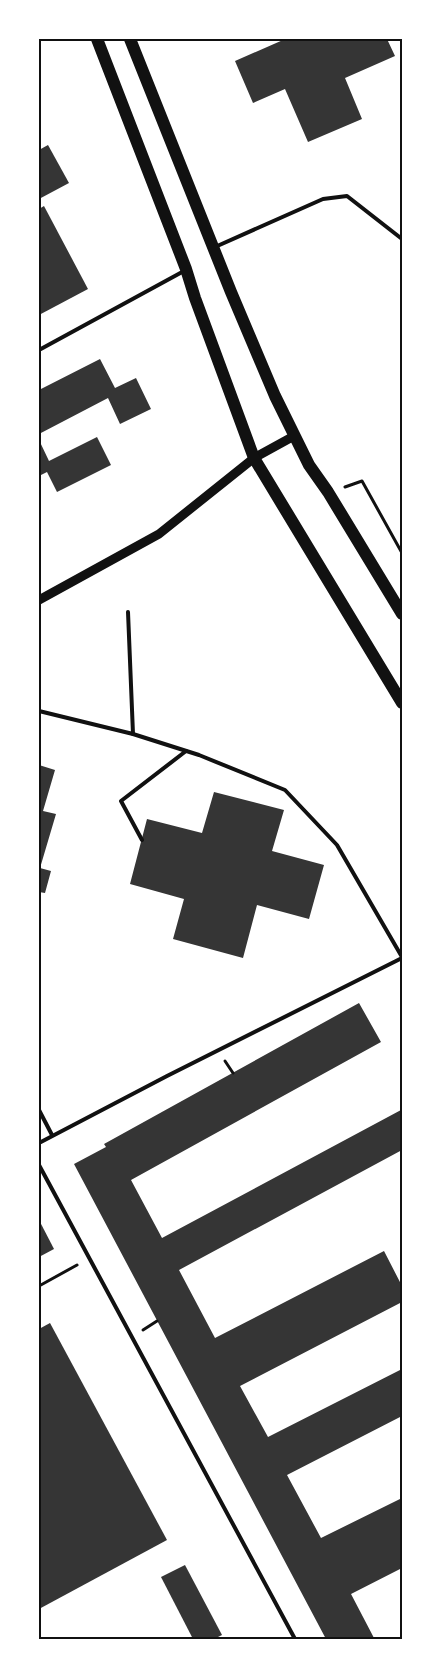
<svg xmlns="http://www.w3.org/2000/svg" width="441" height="1678" viewBox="0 0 441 1678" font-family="'Alegreya Sans',sans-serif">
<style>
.building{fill:#353535}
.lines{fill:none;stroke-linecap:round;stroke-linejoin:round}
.path{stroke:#111;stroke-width:3}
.service{stroke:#111;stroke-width:4}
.tertiary{stroke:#111;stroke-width:9}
.primary{stroke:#111;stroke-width:12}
.neatline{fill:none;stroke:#111;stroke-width:2}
</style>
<rect width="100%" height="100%" fill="#fff"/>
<g class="building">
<path d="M282 39H387L395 56 345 78 362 119 308 142 285 89 253 103 235 61 283 40Z"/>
<path d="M48 145 69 183 39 199V150Z"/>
<path d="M44 206 88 289 39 315V209Z"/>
<path d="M100 359 115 388 136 378 151 409 120 424 108 398 39 434V390Z"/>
<path d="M97 437 111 465 57 492 47 472 39 476V440L49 461Z"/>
<path d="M39 765 55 770 43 811 56 814 40 868 51 871 45 893 39 892Z"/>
<path d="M214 792 284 810 272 851 324 865 309 919 257 905 243 958 173 939 184 899 130 884 147 819 202 833Z"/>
<path d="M359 1003 381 1042 131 1180 162 1238 401 1110 402 1112V1150L179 1270 215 1338 384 1251 402 1286V1302L240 1386 268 1437 402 1369V1416L287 1475 321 1538 402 1498V1568L351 1594 374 1638 326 1639 74 1164 106 1147 104 1144Z"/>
<path d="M39 1220 54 1249 39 1257Z"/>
<path d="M50 1323 167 1540 39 1609V1329Z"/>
<path d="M185 1565 222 1635 214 1639H193L161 1577Z"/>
</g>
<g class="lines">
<g class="path">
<path d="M345 487 362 481 402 553"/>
<path d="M225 1061 233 1073"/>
<path d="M39 1286 77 1265"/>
<path d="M143 1330 157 1321"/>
</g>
<g class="service">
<path d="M215 247 323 199 347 196 402 239"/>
<path d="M39 350 184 271"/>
<path d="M39 711 133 734 128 612"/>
<path d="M133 734 199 755 285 790 337 845 402 957"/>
<path d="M142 840 121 801 186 751"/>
<path d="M39 1110 52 1135"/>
<path d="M39 1143 167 1076 402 958"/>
<path d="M39 1165 295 1639"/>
</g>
<path class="tertiary" d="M39 600 159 534 254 458 294 436"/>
<g class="primary">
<path d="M97 39 186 269 195 298 254 458 402 703"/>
<path d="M130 39 231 292 275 396 309 465 328 492 402 614"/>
</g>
</g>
<rect width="441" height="1678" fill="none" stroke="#ffffff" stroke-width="80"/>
<rect x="40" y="40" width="361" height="1598" class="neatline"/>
</svg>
